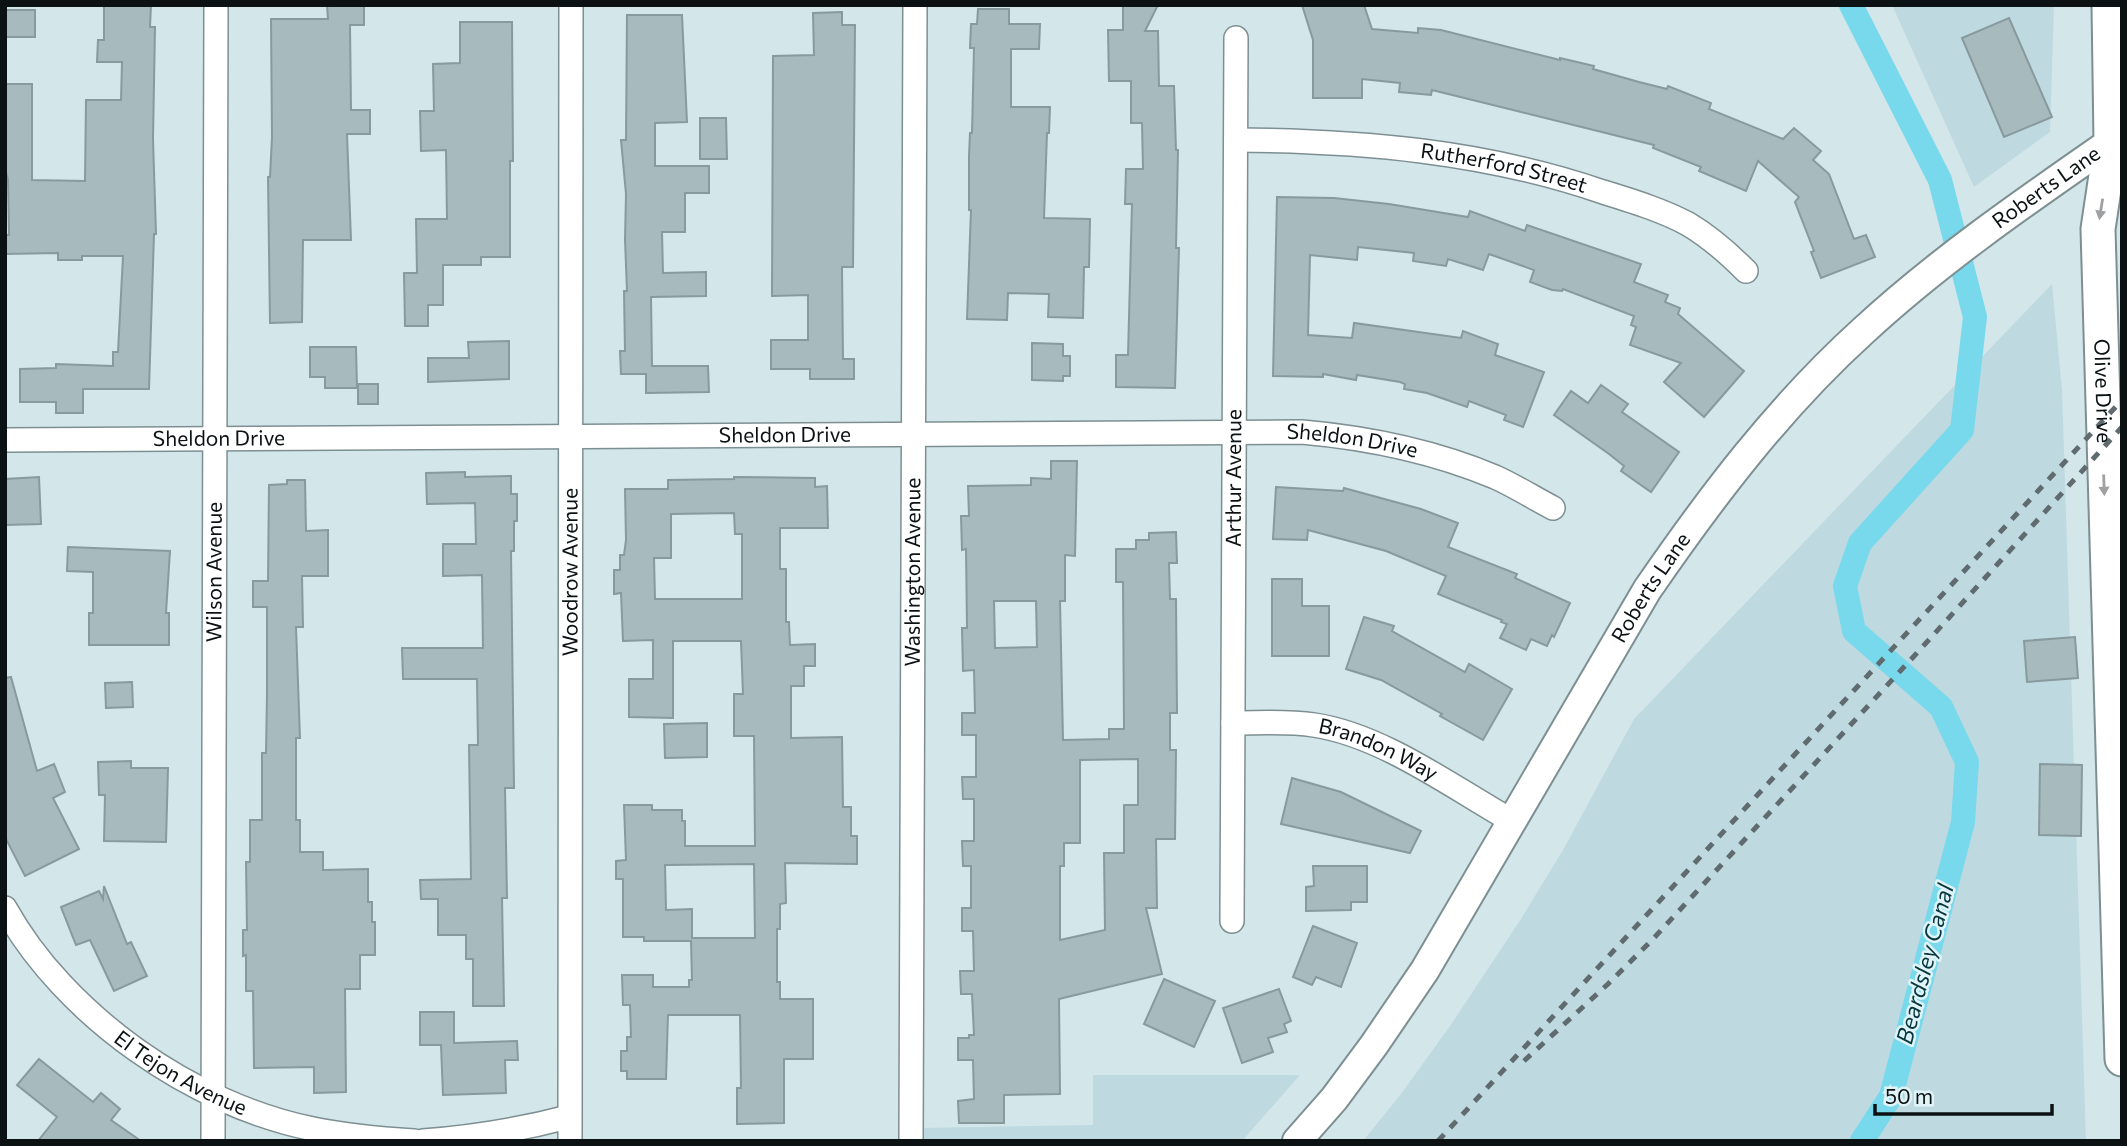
<svg xmlns="http://www.w3.org/2000/svg" width="2127" height="1146" viewBox="0 0 2127 1146" font-family="Commissioner,sans-serif">
<style>
.built{fill:#bedae0}
.lines{fill:none;stroke-linecap:round;stroke-linejoin:round}
.canal{stroke:#78d9ec;stroke-width:24}
.building{fill:#a7babe;stroke:#889a9e;stroke-width:2;fill-rule:evenodd}
.minor-casing{stroke:#7d8f92;stroke-width:26}
.tertiary-casing{stroke:#7d8f92;stroke-width:32}
.secondary-casing{stroke:#7d8f92;stroke-width:37}
.minor{stroke:#fff;stroke-width:23}
.tertiary{stroke:#fff;stroke-width:28}
.secondary{stroke:#fff;stroke-width:33}
.rail{stroke:#5f6b6e;stroke-width:5;stroke-dasharray:9 9;stroke-linecap:butt}
.oneway{fill:#9ea0a1}
.labels{text-anchor:middle;stroke-width:5;stroke-linejoin:round;paint-order:stroke}
.street-label{font-size:21px;fill:#0c1214;stroke:#e0f4f8}
.water-label{font-size:23px;font-style:italic;fill:#07373f;stroke:#e0f4f8}
</style>
<rect width="100%" height="100%" fill="#d3e6ea"/>
<g class="built">
<path d="M1892 5H2054L2050 132 1974 187Z"/>
<path d="M2052 284 2062 390 2086 1141H1363L1401 1094 1450 1026 1519 922 1563 850 1634 719Z"/>
<path d="M1093 1075H1300L1242 1141H922V1128L1093 1125Z"/>
</g>
<g class="lines">
<path class="canal" d="M1851 5 1940 180 1975 317 1962 430 1860 543 1845 586 1854 631 1941 707 1967 762 1963 822 1891 1096 1862 1141"/>
</g>
<g class="building">
<path d="M104 5H151L150 27H155L153 139 156 234H154L149 389H83V413H56V402H20V369L56 368V364L113 366V352H118L123 256H82V260H58V253L5 254V235H9L8 180 5 169V84H32V180L85 181 86 100H121L122 62H97L98 40H104Z"/>
<path d="M327 5H364V25H350L351 110H370V134H347L351 240H303L302 322 270 323 268 177H270L272 137 271 19H328Z"/>
<path d="M1123 5H1158L1145 31H1158L1159 86H1174L1176 150H1178L1176 248H1179L1175 388 1116 387V355H1128L1132 204H1125L1126 169H1143L1142 123H1131V81H1109L1108 30H1123Z"/>
<path d="M1302 5H1364L1372 29 1418 33V28L1441 30 1560 60V58L1594 66 1593 69 1639 82 1667 89 1668 86 1711 103 1709 109 1783 139 1794 128 1821 151 1813 160 1829 174 1854 239 1866 235 1875 257 1821 278 1811 252 1814 251 1795 202 1799 197 1758 161 1746 191 1699 171 1701 167 1653 148 1654 145 1432 90 1431 95 1399 92 1400 83 1362 79V98H1313V40Z"/>
<path d="M978 9H1009V24H1040L1039 49H1011V107H1050L1049 133H1047L1044 218 1090 219 1089 267H1084L1083 318 1048 317 1049 294 1008 293 1007 320 967 319 971 210H969V156L970 133H972L974 48H970L971 24H977Z"/>
<rect x="5" y="10" width="30" height="27"/>
<path d="M842 12V25H855L853 267H842L843 359H854V379H810V369H771V340H808V295L772 296 773 56 814 55 813 13Z"/>
<path d="M627 15H682L687 122 655 123V166H709V193H685V232H662L663 273 706 272V296L651 297 652 366H708L709 392 646 393V374H621L620 351H625L624 291H627L625 240 626 194 621 140H626Z"/>
<path d="M2009 18 2052 117 2004 137 1962 38Z"/>
<path d="M460 22H512L513 161H510V257H481V265H443V305H428V326H405L404 273H417L416 219H447L446 150 421 151 420 111H434L433 64 460 63Z"/>
<path d="M700 118H726L727 159H700Z"/>
<path d="M1277 197 1334 198 1389 204 1468 217 1470 211 1525 231 1527 225 1641 264 1634 282 1668 295 1665 302 1680 308 1678 314 1744 371 1704 417 1664 382 1681 363 1630 345 1636 327 1631 325 1634 316 1563 289 1562 291 1552 290 1530 282 1534 270 1489 254 1483 270 1448 259 1446 266 1413 261 1414 253 1358 247 1357 260 1310 255 1308 335 1352 338 1354 323 1461 338 1463 331 1498 344 1495 355 1544 372 1523 427 1504 420 1506 415 1469 401 1467 407 1427 393 1404 389 1405 384 1400 382 1357 375 1356 380 1323 374V377L1273 376Z"/>
<path d="M509 341V379L428 382V358H469L468 342Z"/>
<path d="M1032 343 1063 344V356H1070V376H1063V381L1032 380Z"/>
<path d="M310 347H356L357 388H325V377H310Z"/>
<rect x="358" y="384" width="20" height="20"/>
<path d="M1601 385 1628 404 1622 412 1679 452 1651 492 1621 471 1624 466 1609 454 1554 415 1571 391 1588 403Z"/>
<path d="M1051 461H1077L1075 556 1065 555V601H1060L1063 740 1109 739V729H1124L1123 582H1116V549H1136V540H1149V533L1176 532 1177 563H1169L1170 599H1176L1177 713H1170V750H1176L1175 839H1156L1157 908H1146L1162 974 1059 999 1060 1094 1004 1095V1123H959L958 1101 974 1099 973 1060H958V1038H969V1035H974L972 994H961L960 971H974L973 931H962V908H971V866H963L962 841H974V799H963L962 777H976V735H962V713H975L974 670 963 671 962 628H967L966 549 962 550 961 516H969L968 486 1031 485V478L1051 479ZM994 601H1036L1037 647 995 648ZM1138 759V805H1124V853H1104L1105 930 1060 940V866H1064V843H1080V760Z"/>
<path d="M465 472V477L511 476V494H517V521H514V551H511L514 788H505L507 898H502L504 1006H473V959H466V935H438V899H421L420 880 471 879 469 745H478L477 679H403L402 648H483L482 575 443 576V544H476L475 503 427 504 426 473Z"/>
<path d="M39 477 41 524 5 525V479Z"/>
<path d="M734 477 815 478V487L827 486 828 528H780V569H786V622H789L790 645 815 644V666H804V686H791V738L842 737 843 807H851V836H857V864L785 863 786 903 780 904V929H777V982H780V999H813V1059H784V1123L737 1124V1088H741L740 1015H668L666 1079H627V1071H621V1051H627V1037H631L630 1005H623L622 975H653V987H689V980H692L691 941H644V937H623V879H616V861L626 860 624 805H652V810H682V821H685V846H755L754 736H734V694H743L741 641H673V718L629 717V679H653V640L623 641 621 593 614 594V570H620V555H624L626 540 625 489H668V480L734 479ZM734 513 735 534H742V599H655L654 558H671V514ZM754 864 755 938H692V909L666 910 665 865Z"/>
<path d="M287 480H305L306 531 328 530V576H302L303 627H296L300 738H296V820H300V852H323V870L368 869V902H372V922H375V955H360V989H345L346 1092 314 1093V1067L254 1068 253 991H246V955L243 956V930H247L246 862H250V820H262V753H266L267 693V607H253V581H268L269 485 287 484Z"/>
<path d="M1276 487 1343 491 1344 488 1421 509 1458 523 1448 547 1517 574 1515 578 1570 603 1554 637 1552 635 1547 646 1531 639 1526 650 1500 638 1507 624 1501 622 1502 620 1438 594 1446 576 1386 551 1308 530 1307 540 1273 539Z"/>
<path d="M68 547 170 551 166 613H169V645H89V613H93V572L67 571Z"/>
<path d="M1272 579H1302V606H1329V656H1272Z"/>
<path d="M1364 617 1394 626 1392 631 1465 672 1469 664 1512 689 1483 740 1440 716 1442 714 1381 680 1346 669Z"/>
<path d="M2075 637 2078 678 2027 682 2024 641Z"/>
<path d="M11 677 37 771 54 764 65 792 53 798 79 849 25 876 5 837V678Z"/>
<path d="M132 682 133 707 106 708 105 683Z"/>
<path d="M707 723V757L665 758 664 724Z"/>
<path d="M131 761V768H168L166 842 104 841 105 795H99L98 762Z"/>
<path d="M2040 764 2082 765 2081 836 2039 835Z"/>
<path d="M1292 778 1341 792 1421 831 1410 853 1281 824Z"/>
<path d="M1313 866H1367V902H1351V910L1306 911V887L1314 886Z"/>
<path d="M104 886 127 944 131 942 147 976 114 991 90 940 76 945 61 907 99 891 103 899Z"/>
<path d="M1313 926 1357 943 1341 987 1316 977 1312 985 1293 977Z"/>
<path d="M1164 979 1215 1001 1194 1047 1144 1024Z"/>
<path d="M1279 989 1291 1021 1284 1024 1287 1032 1268 1038 1273 1052 1242 1063 1223 1008Z"/>
<path d="M420 1012H454V1043L517 1041 518 1060H505L506 1093 443 1095 441 1045H420Z"/>
<path d="M39 1059 93 1102 101 1093 120 1109 111 1120 141 1141H38L57 1117 17 1085Z"/>
</g>
<g class="lines">
<g class="minor-casing">
<g id="minor">
<path id="s1" d="M1236 140C1361 141 1484 151 1603 192 1632 201 1662 210 1688 224 1710 237 1728 253 1746 271"/>
<path id="s2" d="M5 440 1302 432C1370 438 1433 451 1495 477 1515 486 1534 498 1553 508"/>
<path id="s3" d="M1233 723C1260 723 1287 721 1314 725 1382 735 1452 787 1512 821"/>
<path id="s4" d="M5 908C65 1016 193 1105 313 1129 347 1136 380 1139 414 1141"/>
<path id="s5" d="M1232 921 1236 38"/>
<path id="s6" d="M213 1141 216 5"/>
<path d="M423 1141C475 1137 519 1130 568 1117"/>
<path id="s7" d="M570 1141 571 5"/>
<path id="s8" d="M911 1141 915 5"/>
</g>
</g>
<g class="tertiary-casing">
<g id="tertiary">
<path id="s9" d="M1297 1141 1334 1099 1374 1045 1425 970 1647 590C1711 497 1779 407 1863 331 1940 260 2026 201 2111 142"/>
</g>
</g>
<g class="secondary-casing">
<g id="secondary">
<path id="s10" d="M2109 5 2111 142 2098 229 2122 1059"/>
</g>
</g>
<use href="#minor" class="minor"/>
<use href="#tertiary" class="tertiary"/>
<use href="#secondary" class="secondary"/>
<g class="rail">
<path d="M1524 1061 1608 984 1652 940 1916 654 2122 427"/>
<path d="M1438 1141 2122 400"/>
</g>
</g>
<defs><path id="oneway-solid" d="M-6-.8H1V-3.2L6.5 0L1 3.2V.8H-6Z" transform="scale(1.75)"/></defs>
<g class="oneway">
<use href="#oneway-solid" transform="translate(2101 209) rotate(99)"/>
<use href="#oneway-solid" transform="translate(2104 485) rotate(88)"/>
</g>
<g class="labels">
<g class="street-label">
<text dy="7" stroke="none"><textPath href="#s1" startOffset="270">Rutherford Street</textPath></text>
<text dy="7" stroke="none"><textPath href="#s9" startOffset="1225">Roberts Lane</textPath></text>
<text dy="7" stroke="none"><textPath href="#s10" startOffset="387">Olive Drive</textPath></text>
<text dy="7" stroke="none"><textPath href="#s2" startOffset="780">Sheldon Drive</textPath></text>
<text dy="7" stroke="none"><textPath href="#s2" startOffset="214">Sheldon Drive</textPath></text>
<text dy="7" stroke="none"><textPath href="#s2" startOffset="1348">Sheldon Drive</textPath></text>
<text dy="7" stroke="none"><textPath href="#s5" startOffset="443">Arthur Avenue</textPath></text>
<text dy="7" stroke="none"><textPath href="#s6" startOffset="569">Wilson Avenue</textPath></text>
<text dy="7" stroke="none"><textPath href="#s7" startOffset="569">Woodrow Avenue</textPath></text>
<text dy="7" stroke="none"><textPath href="#s8" startOffset="569">Washington Avenue</textPath></text>
<text dy="7" stroke="none"><textPath href="#s9" startOffset="658">Roberts Lane</textPath></text>
<text dy="7" stroke="none"><textPath href="#s3" startOffset="150">Brandon Way</textPath></text>
<text dy="7" stroke="none"><textPath href="#s4" startOffset="245">El Tejon Avenue</textPath></text>
</g>
<g class="water-label">
<text transform="translate(1925 964) rotate(-75)" y="8">Beardsley Canal</text>
</g>
</g>
<rect width="2127" height="1146" fill="none" stroke="#0c1214" stroke-width="14"/>
<path d="M1875 1104v10h177v-10" fill="none" stroke="#0c1214" stroke-width="3.5"/>
<text x="1885" y="1104" font-size="21" fill="#0c1214" stroke="#e0f4f8" stroke-width="5" paint-order="stroke">50 m</text>
</svg>
